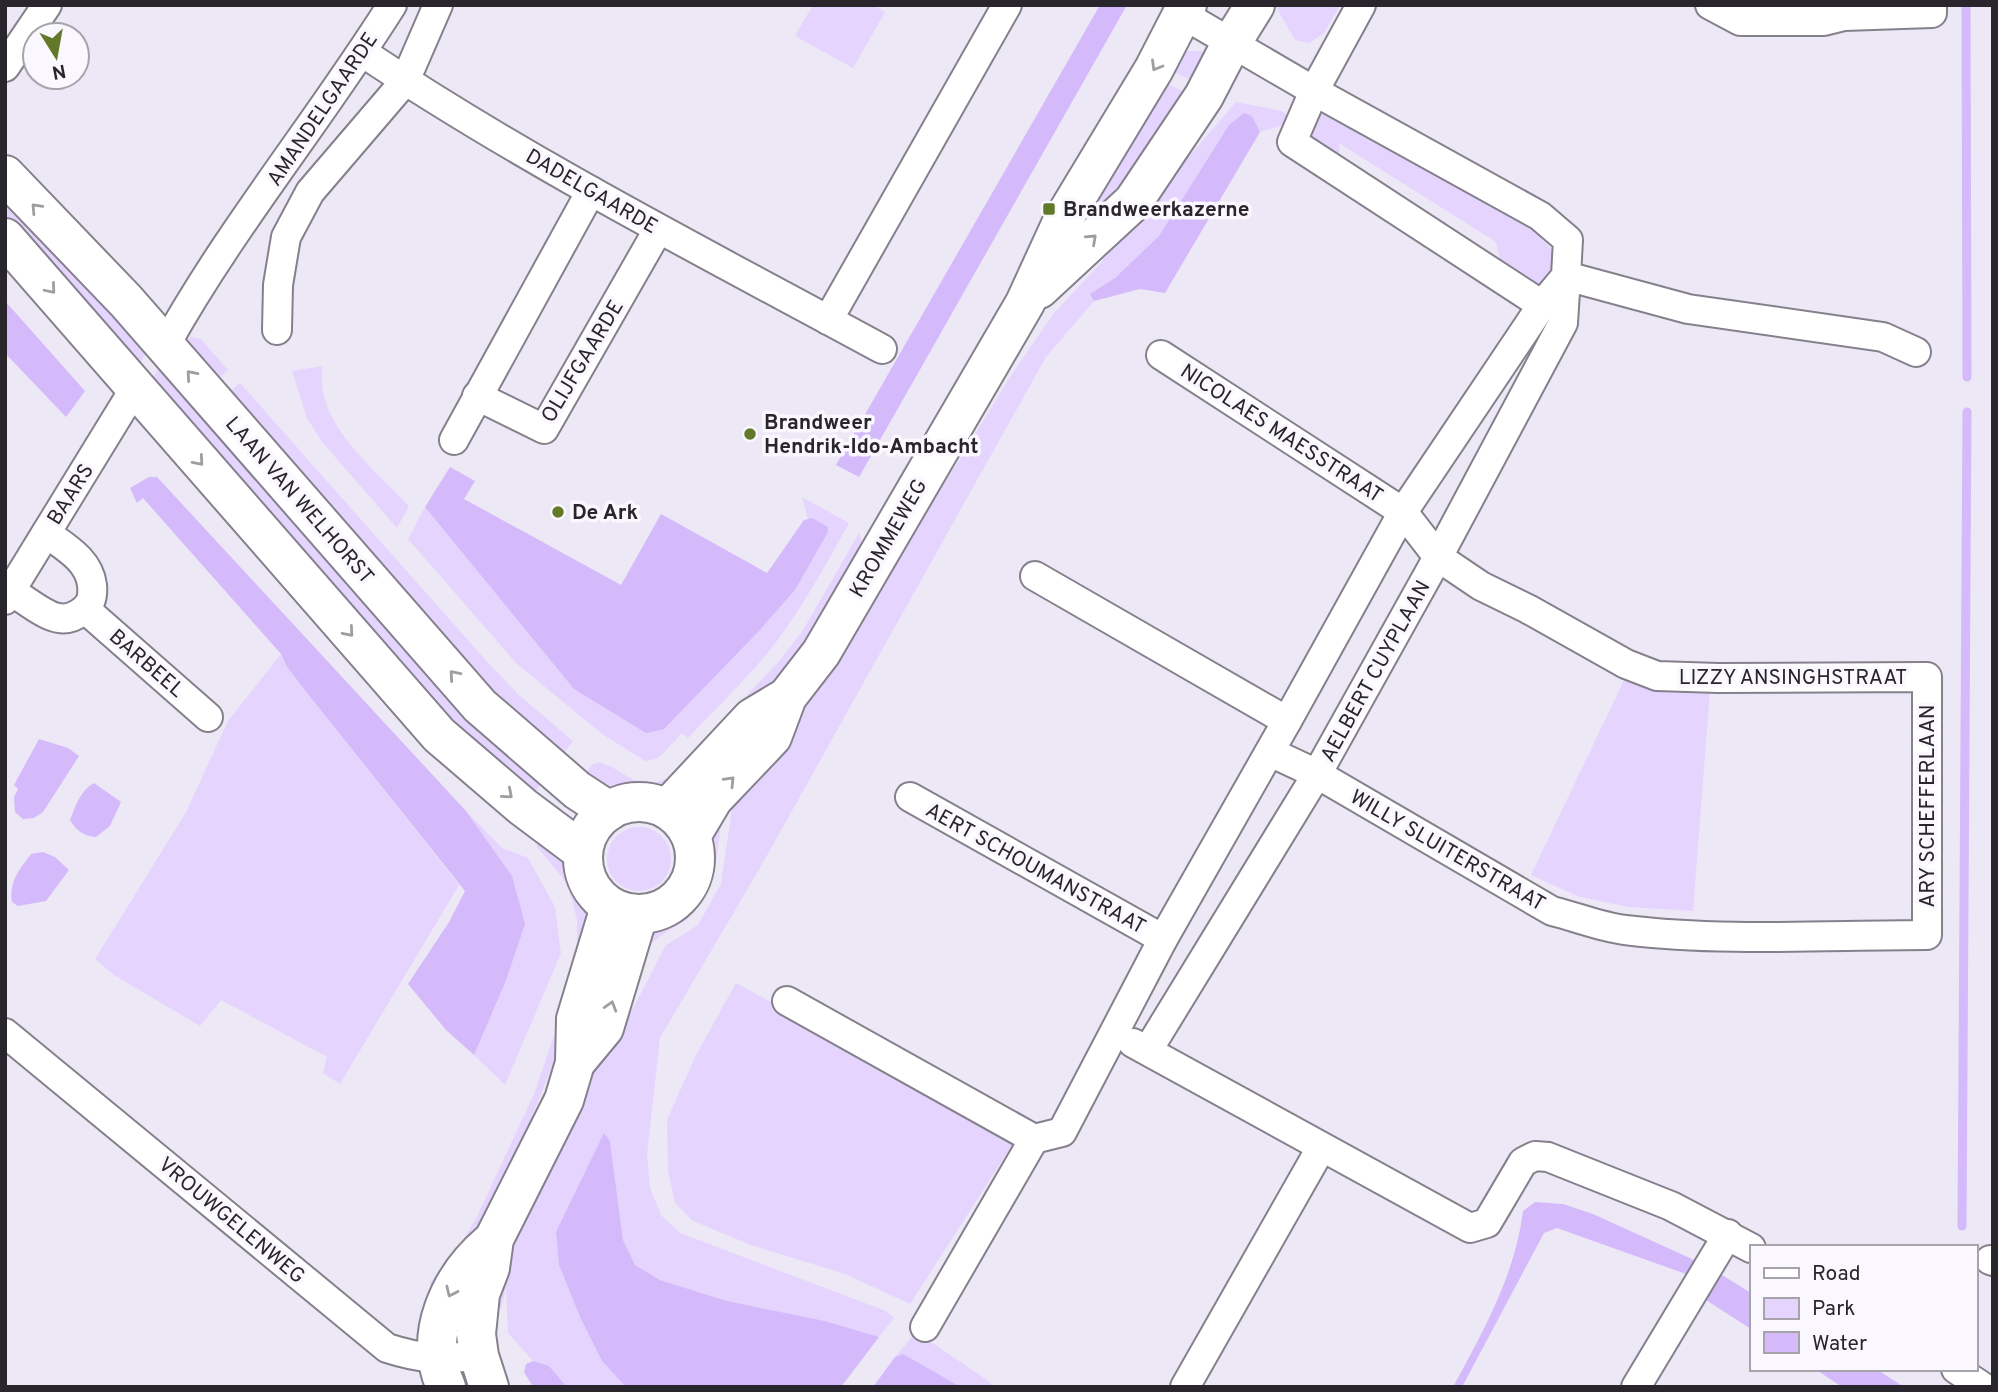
<svg xmlns="http://www.w3.org/2000/svg" width="1998" height="1392" viewBox="0 0 1998 1392" font-family="Overpass,sans-serif">
<style>
.green{fill:#e5d4fe}
.water{fill:#d4b9fb}
.lines{fill:none;stroke-linecap:round;stroke-linejoin:round}
.stream{stroke:#d4b9fb;stroke-width:9}
.street-casing{stroke:#84808c;stroke-width:32}
.secondary-casing{stroke:#84808c;stroke-width:42}
.street{stroke:#fff;stroke-width:28}
.secondary{stroke:#fff;stroke-width:38}
.oneway{stroke:#9e9da0}
.poi-dot{fill:#63792a;stroke:#faf7ff;stroke-width:2.5}
.labels{text-anchor:middle;stroke-width:7;stroke-linejoin:round;paint-order:stroke}
.street-label{font-size:21px;fill:#28262c;stroke:#faf7ff}
.poi-label{font-size:21px;font-weight:bold;fill:#28262c;stroke:#faf7ff;text-anchor:start}
</style>
<rect width="100%" height="100%" fill="#ede8f6"/>
<g class="green">
<path d="M813 5H874L885 12 853 68 795 36Z"/>
<path d="M1275 5H1340L1324 33 1309 43 1295 40Z"/>
<path d="M1186 51H1200L1212 56 1198 84 1166 68 1174 55Z"/>
<path d="M1159 80 1193 96 1125 201 1076 225Z"/>
<path d="M1236 102 1282 111 1291 118 1283 125 1260 132 1252 116 1229 125 1159 236 1115 278 1091 294 1094 301 1046 357 761 866 660 1038 647 1154 650 1188 661 1215 680 1233 886 1311 894 1318 879 1337 825 1321 727 1301 660 1280 635 1265 623 1240 610 1141 556 1232 559 1265 580 1317 602 1361 626 1387H567L549 1366 533 1361 508 1333 506 1288 501 1309 489 1307 502 1267 545 1183 590 1081 650 929 683 910 697 893 706 867 705 844 722 818C717 852 715 895 687 919 672 930 655 936 644 952L613 1047 666 945 698 925 721 884 732 809 747 789 744 784 812 698 1012 374 1054 313 1099 265 1142 211Z"/>
<path d="M1322 111 1528 224 1552 250V269L1536 291 1502 268 1496 242 1339 143 1340 164 1309 140 1308 133Z"/>
<path d="M5 193 146 353 136 370 5 223Z"/>
<path d="M190 337 201 339 228 370 214 383 183 347Z"/>
<path d="M161 364 542 782 532 797 430 708 149 385Z"/>
<path d="M323 366C312 421 375 470 409 506L397 528 323 443 307 418 292 371Z"/>
<path d="M240 383 490 665 520 696 573 741 556 764 226 395Z"/>
<path d="M802 497 849 523C828 561 807 599 782 634 755 672 719 704 688 738L682 733 661 756 656 759 645 761 602 734 516 663 408 539 425 507 574 689 664 729 759 631 795 590 812 518 808 519Z"/>
<path d="M859 533 865 554 863 560 785 672 750 710 734 709 779 661 802 632Z"/>
<path d="M281 654 287 667 459 885 340 1084 323 1073 327 1057 221 1000 200 1026 114 975 95 959 185 814 228 721Z"/>
<path d="M1627 674 1710 690 1693 911 1629 907 1580 897 1531 875Z"/>
<path d="M600 762C635 775 634 795 677 774L665 789 617 793 602 791 580 781 592 765Z"/>
<path d="M466 811 502 848 528 858 555 907 561 953 505 1085 474 1055 505 983 512 876Z"/>
<circle cx="639" cy="859" r="32"/>
<path d="M547 828 570 859V867L590 923 558 1052 524 1136 477 1231 443 1289 429 1284 458 1247 476 1219 534 1094 562 1013 577 952V920L570 892 562 877 537 847V842Z"/>
<path d="M736 983 1010 1132 1014 1142 910 1304 845 1274 751 1245 693 1221 675 1203 668 1171 667 1120 695 1057Z"/>
<path d="M916 1332 984 1378 995 1387H961L903 1354 895 1357Z"/>
</g>
<g class="water">
<path d="M1100 5H1127L859 477 836 465Z"/>
<path d="M1244 113 1252 116 1260 132 1165 293 1140 289 1094 301 1090 294 1115 278 1159 236 1229 125Z"/>
<path d="M5 301 85 391 66 417 5 353Z"/>
<path d="M450 467 475 481 464 499 621 585 661 514 767 573 804 520 812 518 828 527V532L795 590 759 631 664 729 646 733 574 689 425 507Z"/>
<path d="M149 477H157L466 811 512 876 525 924 505 983 474 1055 446 1030 408 984 449 922 465 891 308 694 287 667 281 654 143 498 137 503 130 488Z"/>
<path d="M39 739 68 748 79 756 43 812 34 818 23 819 15 812 14 797 18 789 14 785Z"/>
<path d="M94 783 121 802 110 826 96 837C83 836 77 831 70 820 76 805 80 791 94 783Z"/>
<path d="M43 852 55 857 69 870 46 901 18 906 12 902C9 882 19 870 31 854Z"/>
<path d="M604 1133 610 1141 623 1240 635 1265 660 1280 727 1301 825 1321 879 1337 841 1387H626L602 1361 580 1317 559 1265 556 1232Z"/>
<path d="M1535 1202 1563 1204 1593 1214 1694 1260 1686 1274 1557 1228 1544 1233 1462 1387H1453C1484 1330 1515 1275 1523 1211Z"/>
<path d="M1722 1275 1751 1293V1329L1706 1300Z"/>
<path d="M903 1354 961 1387H873L895 1357Z"/>
<path d="M533 1361 549 1366 567 1387H533L524 1372 526 1364Z"/>
<path d="M1815 1369H1876L1904 1387H1842Z"/>
</g>
<g class="lines">
<g class="stream">
<path d="M1966 5 1967 377"/>
<path d="M1962 1226 1967 412"/>
</g>
<g class="street-casing">
<g id="street">
<path d="M1361 5 1314 91 1292 142 1542 305"/>
<path d="M1710 5 1740 21H1824L1844 16 1932 13V5"/>
<path d="M362 52C528 163 707 254 882 349"/>
<path d="M5 67 47 5"/>
<path d="M828 320 1007 5"/>
<path d="M277 330 278 285 286 237 310 192 405 81 438 5"/>
<path d="M165 346C231 227 319 121 392 5"/>
<path d="M1161 355 1403 512 1438 557 1481 586 1528 609 1626 664 1657 676 1718 678 1927 677V935C1828 935 1723 942 1625 930 1601 927 1576 917 1552 911L1317 774 1270 752"/>
<path d="M477 396 544 429 658 230"/>
<path d="M454 440 591 191"/>
<path d="M1035 576 1287 721"/>
<path d="M11 591C23 598 46 617 59 618 68 620 76 616 84 610 92 603 93 595 92 585 89 560 65 547 46 533"/>
<path d="M5 600 135 388"/>
<path d="M85 609 208 717"/>
<path d="M910 797 1163 939"/>
<path d="M787 1001 1034 1139 925 1327"/>
<path d="M5 1033 387 1348C424 1360 441 1359 479 1356"/>
<path d="M1133 1043 1470 1228 1487 1223 1523 1162 1535 1156 1548 1157 1671 1206 1751 1248"/>
<path d="M1148 1050 1317 774 1438 557 1563 323 1566 276 1688 309 1883 337 1916 352"/>
<path d="M1034 1139 1062 1132 1163 939 1287 721 1403 512 1542 305 1566 276 1568 240 1540 216 1314 91 1182 14"/>
<path d="M1990 1260 1993 1261"/>
<path d="M1956 1369 1983 1387"/>
<path d="M1185 1387 1321 1148"/>
<path d="M1636 1387 1728 1234"/>
</g>
</g>
<g class="secondary-casing">
<g id="secondary">
<path d="M5 175 126 301 480 706 577 790 609 811"/>
<path d="M5 238 439 735 523 807 583 852"/>
<path d="M1039 289 1133 202 1204 96 1232 42 1255 5"/>
<circle cx="639" cy="858" r="56"/>
<path d="M667 809 752 718 787 697"/>
<path d="M691 836 713 799 772 737 787 697 821 653 891 533 1025 303 1064 218 1154 69 1187 5"/>
<path d="M575 1063 604 1028 638 915"/>
<path d="M446 1387C422 1335 450 1277 490 1243"/>
<path d="M489 1387 479 1356 476 1334 480 1294 490 1268 494 1239 564 1100 575 1063 576 1019 610 907"/>
</g>
</g>
<use href="#street" class="street"/>
<use href="#secondary" class="secondary"/>
</g>
<defs><path id="oneway-chevron" d="M-2-3.5L2.5 0L-2 3.5" fill="none" stroke-width="1.6" stroke-linecap="round" stroke-linejoin="round" transform="scale(1.75)"/></defs>
<g class="oneway">
<use href="#oneway-chevron" transform="translate(1156 66) rotate(120)"/>
<use href="#oneway-chevron" transform="translate(36 208) rotate(-133)"/>
<use href="#oneway-chevron" transform="translate(1092 239) rotate(-43)"/>
<use href="#oneway-chevron" transform="translate(51 289) rotate(50)"/>
<use href="#oneway-chevron" transform="translate(191 375) rotate(-131)"/>
<use href="#oneway-chevron" transform="translate(199 461) rotate(49)"/>
<use href="#oneway-chevron" transform="translate(349 632) rotate(49)"/>
<use href="#oneway-chevron" transform="translate(454 675) rotate(-131)"/>
<use href="#oneway-chevron" transform="translate(730 781) rotate(-46)"/>
<use href="#oneway-chevron" transform="translate(508 794) rotate(41)"/>
<use href="#oneway-chevron" transform="translate(611 1006) rotate(-73)"/>
<use href="#oneway-chevron" transform="translate(451 1292) rotate(115)"/>
</g>
<g class="poi-dot">
<rect x="1042" y="202" width="14" height="14" rx="3.5"/>
<circle cx="750" cy="434" r="7"/>
<circle cx="558" cy="512" r="7"/>
</g>
<g class="labels">
<g class="street-label">
<text transform="translate(322 109) rotate(-56)" y="7">AMANDELGAARDE</text>
<text transform="translate(592 191) rotate(30)" y="7">DADELGAARDE</text>
<text transform="translate(582 361) rotate(-59)" y="7">OLIJFGAARDE</text>
<text transform="translate(1282 433) rotate(33)" y="7">NICOLAES MAESSTRAAT</text>
<text transform="translate(70 494) rotate(-58)" y="7">BAARS</text>
<text transform="translate(300 500) rotate(49)" y="7">LAAN VAN WELHORST</text>
<text transform="translate(888 538) rotate(-60)" y="7">KROMMEWEG</text>
<text transform="translate(147 663) rotate(41)" y="7">BARBEEL</text>
<text transform="translate(1375 671) rotate(-61)" y="7">AELBERT CUYPLAAN</text>
<text x="1793" y="684">LIZZY ANSINGHSTRAAT</text>
<text transform="translate(1927 806) rotate(-90)" y="7">ARY SCHEFFERLAAN</text>
<text transform="translate(1448 850) rotate(30)" y="7">WILLY SLUITERSTRAAT</text>
<text transform="translate(1036 868) rotate(29)" y="7">AERT SCHOUMANSTRAAT</text>
<text transform="translate(232 1220) rotate(40)" y="7">VROUWGELENWEG</text>
</g>
<g class="poi-label">
<text x="1063" y="216">Brandweerkazerne</text>
<text x="764" y="429">Brandweer<tspan x="764" dy="24">Hendrik-Ido-Ambacht</tspan></text>
<text x="572" y="519">De Ark</text>
</g>
</g>
<rect width="1998" height="1392" fill="none" stroke="#28262c" stroke-width="14"/>
<rect x="1750" y="1245" width="228" height="126" fill="#faf7ff" stroke="#a6a3ab" stroke-width="2"/>
<rect x="1764" y="1268" width="35" height="10" fill="#ffffff" stroke="#a6a3ab" stroke-width="2"/>
<text x="1812" y="1280" font-size="21" fill="#28262c">Road</text>
<rect x="1764" y="1298" width="35" height="21" fill="#e5d4fe" stroke="#a6a3ab" stroke-width="2"/>
<text x="1812" y="1315" font-size="21" fill="#28262c">Park</text>
<rect x="1764" y="1332" width="35" height="21" fill="#d4b9fb" stroke="#a6a3ab" stroke-width="2"/>
<text x="1812" y="1350" font-size="21" fill="#28262c">Water</text>
<g transform="translate(56 56) rotate(169)"><circle r="33" fill="#faf7ff" stroke="#a6a3ab" stroke-width="2"/>
<path d="M0-5L12 26L0 18L-12 26Z" fill="#63792a"/>
<text y="-10" font-size="19" font-weight="bold" text-anchor="middle" fill="#28262c">N</text>
</g>
</svg>
